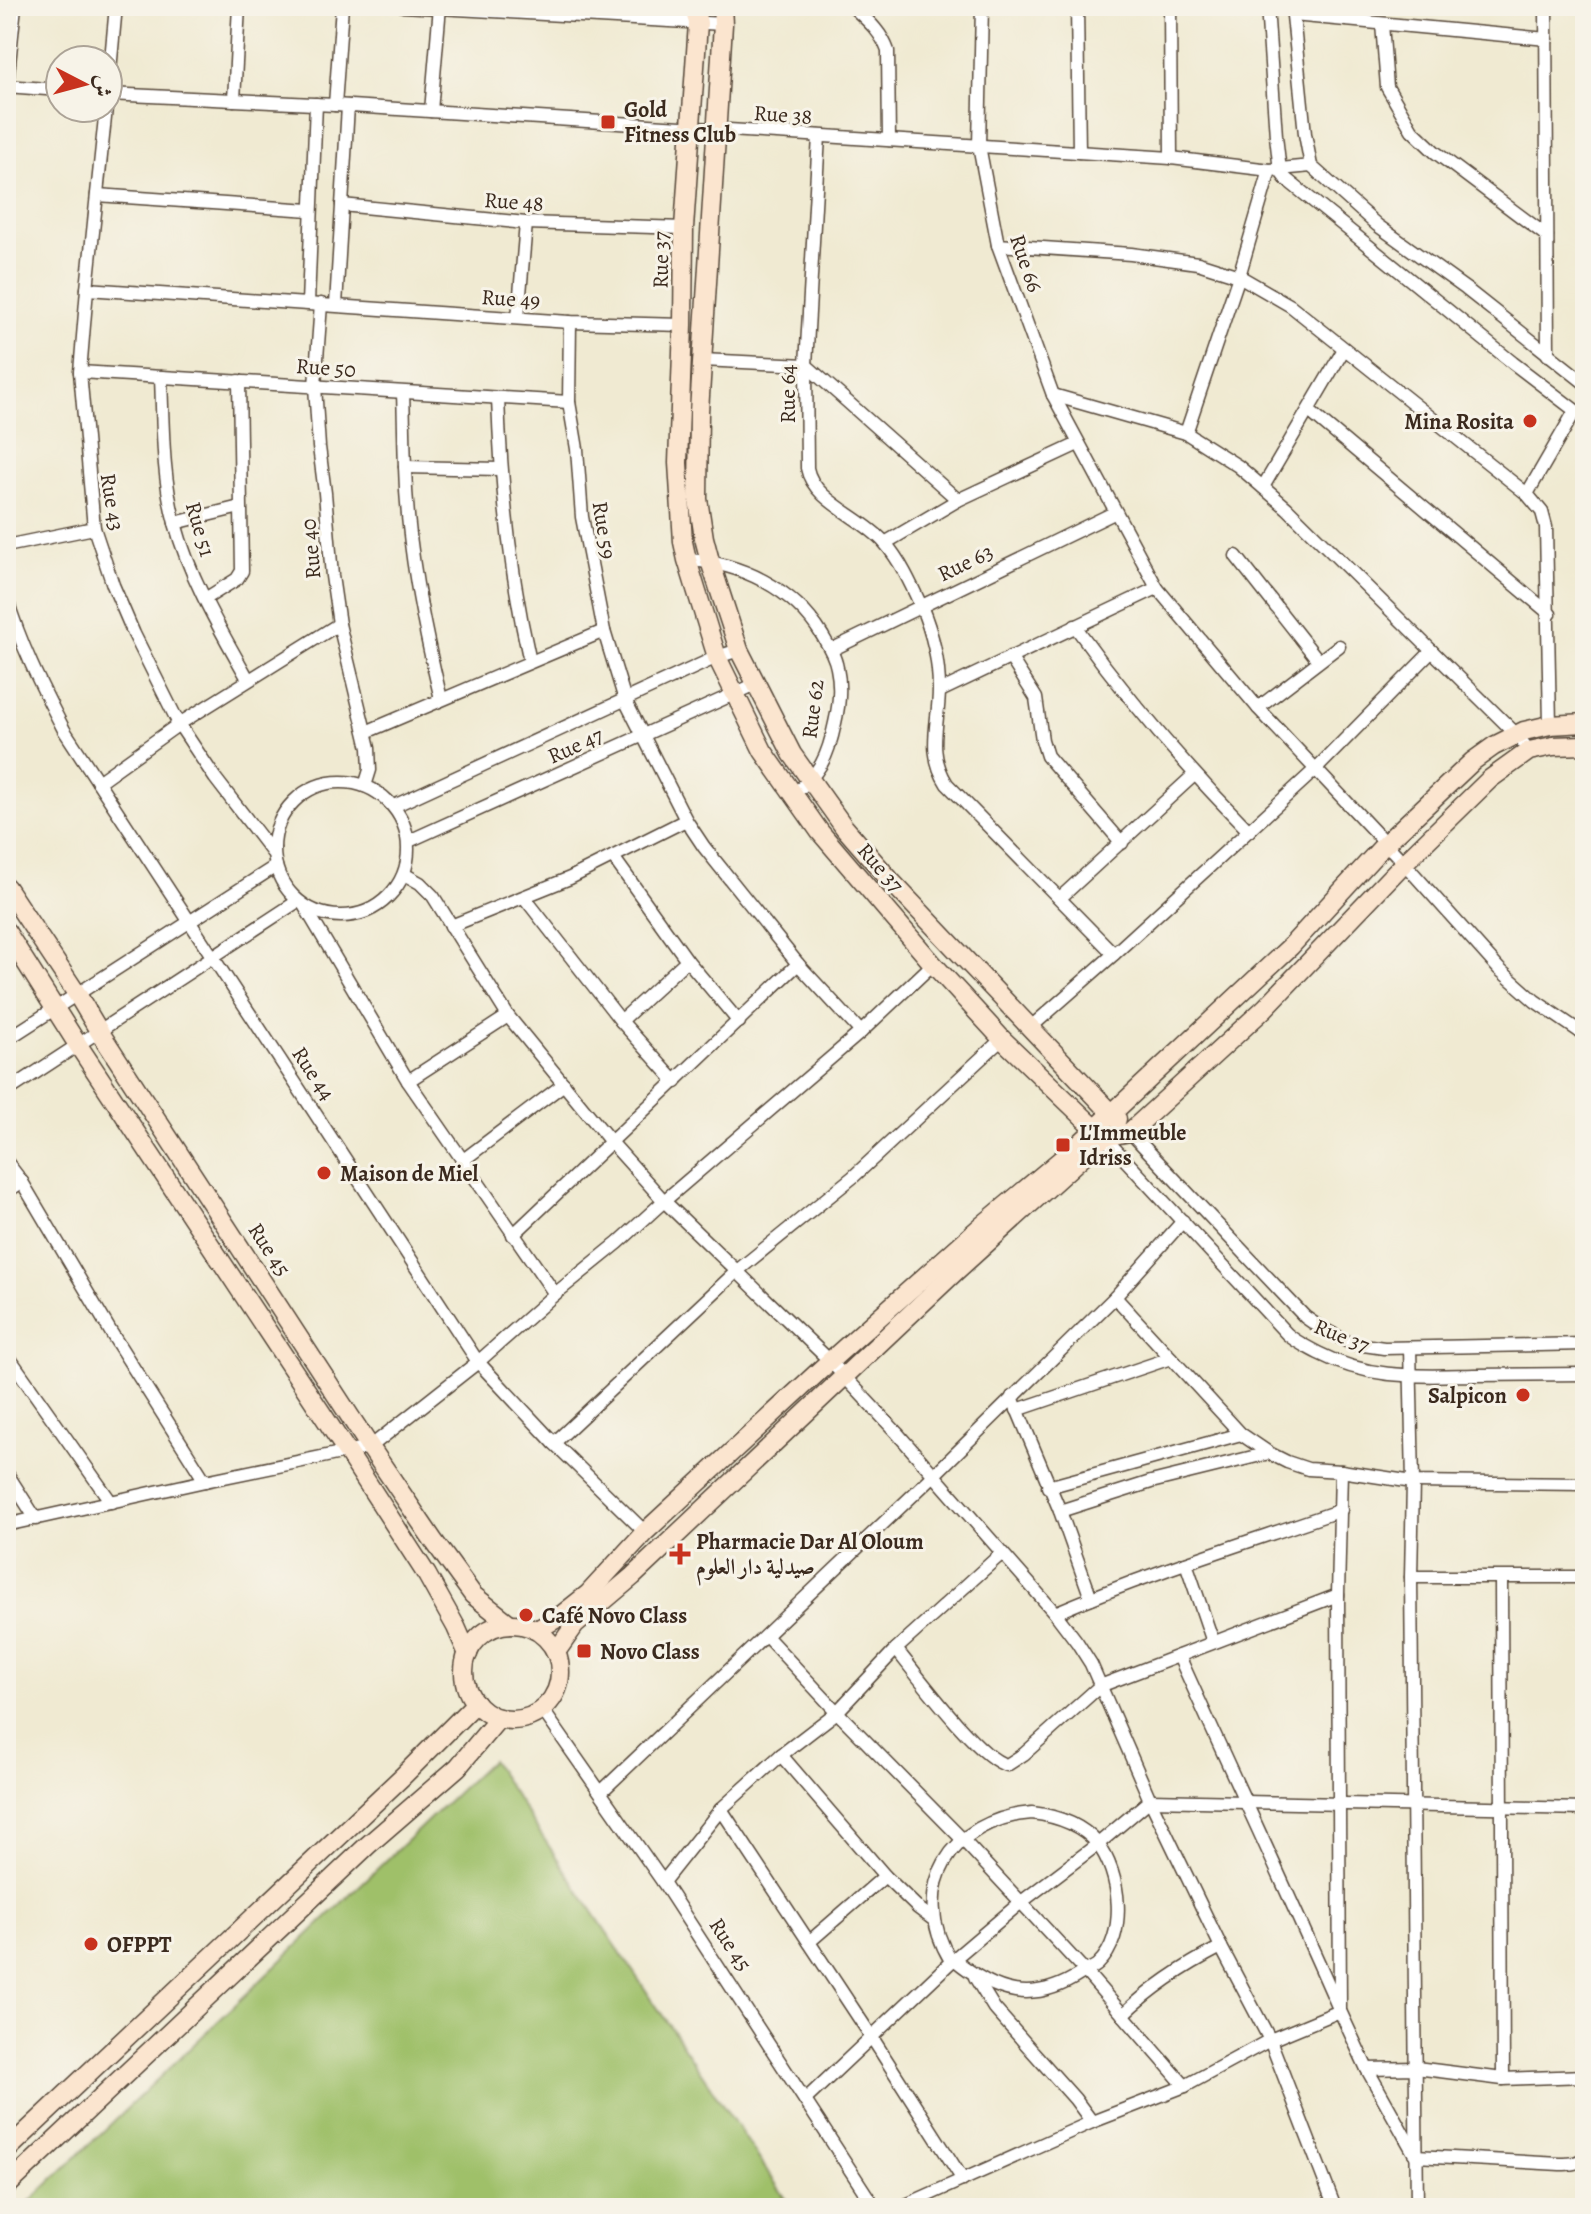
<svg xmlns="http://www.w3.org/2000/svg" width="1591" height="2214" viewBox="0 0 1591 2214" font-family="Alegreya,Amiri,serif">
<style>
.grass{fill:#9fc069;stroke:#6d7544;stroke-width:2}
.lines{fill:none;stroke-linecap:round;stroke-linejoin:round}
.street-casing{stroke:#564739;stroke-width:15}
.secondary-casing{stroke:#564739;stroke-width:21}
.street{stroke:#fff;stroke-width:12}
.secondary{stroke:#fbe5cf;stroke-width:18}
.poi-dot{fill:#c8321e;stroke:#f7f3e8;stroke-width:3}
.labels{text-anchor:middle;stroke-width:6;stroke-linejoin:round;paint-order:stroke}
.poi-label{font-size:22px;font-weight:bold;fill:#3b2a1e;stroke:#f7f3e8;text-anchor:start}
.street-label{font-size:22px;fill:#3b2a1e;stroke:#f7f3e8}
</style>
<rect width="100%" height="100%" fill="#f7f3e8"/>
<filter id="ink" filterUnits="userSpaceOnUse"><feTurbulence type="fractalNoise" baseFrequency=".0125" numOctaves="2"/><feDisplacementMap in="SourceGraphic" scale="16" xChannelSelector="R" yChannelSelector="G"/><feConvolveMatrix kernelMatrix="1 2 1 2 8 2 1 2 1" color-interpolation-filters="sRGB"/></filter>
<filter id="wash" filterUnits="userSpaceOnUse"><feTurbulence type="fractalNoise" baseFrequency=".006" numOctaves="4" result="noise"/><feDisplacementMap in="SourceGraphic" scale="32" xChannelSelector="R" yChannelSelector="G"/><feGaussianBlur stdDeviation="1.8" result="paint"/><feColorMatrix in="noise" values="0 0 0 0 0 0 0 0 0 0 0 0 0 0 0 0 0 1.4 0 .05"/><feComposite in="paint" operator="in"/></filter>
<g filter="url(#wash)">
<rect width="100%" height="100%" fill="#f0ead2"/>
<path class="grass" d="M491 1760 792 2208H23Z"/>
</g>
<g filter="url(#ink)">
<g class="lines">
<g class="street-casing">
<g id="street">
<path d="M403 6 723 24"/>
<path d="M852 6C867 20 881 31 888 51L889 140"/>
<path d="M982 6 979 146 998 245 1053 395 1157 588 1258 708 1404 863 1499 969 1535 1001 1585 1035"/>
<path d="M1077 6 1079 152"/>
<path d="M1170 6 1171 158"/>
<path d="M1267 6 1276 136 1280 171 1286 179 1513 363 1585 418"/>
<path d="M1292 6 1305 134 1311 166 1377 225 1466 289 1585 383"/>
<path d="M1546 6 1548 355"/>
<path d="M1293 15 1547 39"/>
<path d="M1382 24 1387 87 1412 130 1435 152 1547 236"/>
<path d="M6 86 60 90"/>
<path d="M108 92 116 6"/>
<path d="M6 93 15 6"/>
<path d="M108 94 335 105 1171 158 1270 170 1311 166"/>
<path d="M234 100 239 6"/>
<path d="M335 105 342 6"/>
<path d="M106 108 87 289 80 372 94 528 113 585 134 634 179 724 215 778 272 852 274 848"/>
<path d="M431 111 440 6"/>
<path d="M819 136 806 365 807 468C813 501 862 517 884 542 900 560 911 584 921 606 932 632 939 660 939 689 939 725 926 751 947 784L1114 954"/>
<path d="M97 195 310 210"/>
<path d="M342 205 526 223 684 228"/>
<path d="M998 245 1131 254 1198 263 1239 276 1291 306 1527 494"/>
<path d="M87 289 570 322 683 325"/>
<path d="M308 303 316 104"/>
<path d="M321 304 315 386 319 447 325 493 332 576 339 624 369 748 370 770 365 786"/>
<path d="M336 305 348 106"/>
<path d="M518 318 526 223"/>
<path d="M570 322 569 402 577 449 582 517 604 631 625 700 686 820 704 847 798 964 861 1032"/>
<path d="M702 360 806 365 958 500"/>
<path d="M80 372 569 402"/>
<path d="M161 377C163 425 162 476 175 523 190 579 220 629 248 679"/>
<path d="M403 393C404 418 404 442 405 467 407 545 423 624 441 699"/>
<path d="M1053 395 1186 433 1238 466 1287 508 1516 734 1529 751"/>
<path d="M498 398C501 488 510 574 530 662"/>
<path d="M1309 411 1550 614"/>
<path d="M1186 433 1239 276 1270 170"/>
<path d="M405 467 500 469"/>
<path d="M1263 487 1344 349"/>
<path d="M175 523 240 507"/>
<path d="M885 543 958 500 1078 444"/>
<path d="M6 546 94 528"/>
<path d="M1236 556 1318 660"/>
<path d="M687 560C740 562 794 589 822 635 828 645 835 656 837 668 841 686 839 706 835 723 828 757 820 774 792 795"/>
<path d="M6 596C20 644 41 686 64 730L478 1362 554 1443 645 1532"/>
<path d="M205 599 237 579 242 571 239 381"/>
<path d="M1075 626C1128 700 1185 766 1249 831"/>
<path d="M831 650 1116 512"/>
<path d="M1010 657 1036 698 1042 740 1047 756 1122 843"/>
<path d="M940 691 1157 588"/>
<path d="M1258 708 1339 646"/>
<path d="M1550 725 1546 527 1542 512 1527 494 1575 411"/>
<path d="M366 732 604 631"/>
<circle cx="341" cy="849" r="67"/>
<path d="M98 782 179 724 339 624"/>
<path d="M394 806 717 657 739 650"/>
<path d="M409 841 756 684"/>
<path d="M613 857 687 960 739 1022"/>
<path d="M404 874 420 883 433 896 508 1016 611 1142 664 1201 830 1361 897 1433 1055 1613 1077 1642 1091 1664 1150 1800 1221 1947 1270 2040 1335 2208"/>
<path d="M524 897 621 1021 676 1082"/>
<path d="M1060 898 1194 775"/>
<path d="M305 907 408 1081 555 1294"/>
<path d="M451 926 570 878 686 820"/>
<path d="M621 1021 687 960"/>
<path d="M1031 1027 1114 954 1316 769 1432 651"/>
<path d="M6 1040 276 866"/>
<path d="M408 1081 508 1016"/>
<path d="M6 1092 298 901"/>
<path d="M1130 1132 1305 1317 1318 1326 1350 1343 1384 1348 1585 1344"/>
<path d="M1104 1137 1287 1334C1296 1342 1307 1347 1318 1353 1370 1380 1418 1376 1474 1375 1511 1375 1548 1374 1585 1374"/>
<path d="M6 1161 22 1182 112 1334 205 1481"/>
<path d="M462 1161 564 1084"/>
<path d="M6 1192 22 1182"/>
<path d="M513 1235 798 964"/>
<path d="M1115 1297 1241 1434 1269 1453 1287 1462 1308 1469 1341 1471 1413 1482 1585 1484"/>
<path d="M1410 1348 1413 1482 1411 1577 1417 2208"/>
<path d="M6 1353 111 1502"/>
<path d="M1012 1397 1060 1511 1091 1598"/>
<path d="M1017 1410 1171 1358"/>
<path d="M554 1443 737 1271 853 1177 1002 1039"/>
<path d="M1341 1471 1338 1595 1340 2011 1367 2069 1414 2153"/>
<path d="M6 1472 36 1519"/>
<path d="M1048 1487 1241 1434"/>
<path d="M1060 1511 1151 1482 1269 1453"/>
<path d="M6 1525 205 1481 370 1447 478 1362 555 1294 618 1243 664 1201 861 1032 933 964"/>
<path d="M1186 1563 1213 1642"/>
<path d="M1411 1577H1585"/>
<path d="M1501 1579 1503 2079"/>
<path d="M1055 1613C1148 1573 1246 1543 1341 1510"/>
<path d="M766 1636 837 1712 963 1840 1085 1971 1185 2086"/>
<path d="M896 1649C916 1674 980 1760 1007 1765L1024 1754 1100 1686 1338 1595"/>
<path d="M542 1709 663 1882 875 2208"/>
<path d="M781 1755 885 1876 918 1908 934 1920"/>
<path d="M601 1792 934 1475 1115 1297 1183 1221"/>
<path d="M721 1809 871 2036 963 2180"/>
<path d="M1032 1813C1056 1816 1081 1824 1097 1843 1121 1873 1128 1936 1098 1964 1094 1968 1087 1970 1082 1973 1033 2005 996 1994 954 1959L951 1961C907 1889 951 1819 1032 1813Z"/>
<path d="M663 1882 721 1809 781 1755 837 1712 896 1649 1001 1554"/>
<path d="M809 1942 885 1876"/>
<path d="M975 1977 994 2008 1075 2099 1092 2122"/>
<path d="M1123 2015C1153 1986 1184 1966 1221 1947"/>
<path d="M1367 2069 1416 2068 1503 2079 1585 2076"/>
<path d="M805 2100 954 1959 1020 1903 1098 1844 1150 1800 1585 1809"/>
<path d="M1416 2156 1560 2164C1569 2164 1579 2164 1585 2157"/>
<path d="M899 2208 1092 2122 1185 2086 1270 2040 1340 2011C1288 1892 1232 1774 1179 1656"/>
</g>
</g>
<g class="secondary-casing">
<g id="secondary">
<path d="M694 6 698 23 684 228 683 325 678 463 683 542 687 560 717 657 763 751 820 832 933 964 1002 1039 1102 1135"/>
<path d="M722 6 723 24 699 412 698 499 704 538 710 561 739 650 792 754 844 827 890 880 1117 1119"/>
<path d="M6 887 77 994 99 1031 370 1447 433 1540 473 1595 510 1624"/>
<path d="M6 931 78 1045 348 1453 427 1575 456 1627 468 1654"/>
<circle cx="512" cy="1672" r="48"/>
<path d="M537 1630 559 1617 588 1594 645 1532 830 1361 978 1229 1075 1148 1291 946 1385 844 1473 761 1494 746 1524 731 1550 725 1585 723"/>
<path d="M556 1652 575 1625 633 1576 956 1271 1104 1137 1130 1132 1265 1008 1404 863 1490 779 1529 751 1553 746 1585 745"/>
<path d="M6 2151 402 1777 476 1703"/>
<path d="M6 2187 368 1845 458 1767 499 1718"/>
</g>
</g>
<use href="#street" class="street"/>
<use href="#secondary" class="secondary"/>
</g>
</g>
<g class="poi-dot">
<rect x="600" y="114" width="16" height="16" rx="4"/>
<circle cx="1530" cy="421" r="8"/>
<rect x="1055" y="1137" width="16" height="16" rx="4"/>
<circle cx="324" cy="1173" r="8"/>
<circle cx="1523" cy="1395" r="8"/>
<path d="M676 1542h8v8h8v8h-8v8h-8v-8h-8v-8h8z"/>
<circle cx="526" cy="1615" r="8"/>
<rect x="576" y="1643" width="16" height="16" rx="4"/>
<circle cx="91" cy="1944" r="8"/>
</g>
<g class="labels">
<g class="poi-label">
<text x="624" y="117">Gold<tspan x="624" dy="25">Fitness Club</tspan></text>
<text x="1514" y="429" text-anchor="end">Mina Rosita</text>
<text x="1079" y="1140">L'Immeuble<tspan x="1079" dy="25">Idriss</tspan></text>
<text x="340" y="1181">Maison de Miel</text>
<text x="1507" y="1403" text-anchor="end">Salpicon</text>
<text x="696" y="1549">Pharmacie Dar Al Oloum<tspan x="696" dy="25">صيدلية دار العلوم</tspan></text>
<text x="542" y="1623">Café Novo Class</text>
<text x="600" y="1659">Novo Class</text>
<text x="107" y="1952">OFPPT</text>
</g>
<g class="street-label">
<text transform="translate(783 114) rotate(4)" y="8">Rue 38</text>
<text transform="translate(514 201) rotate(4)" y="8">Rue 48</text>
<text transform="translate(660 260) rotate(-89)" y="8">Rue 37</text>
<text transform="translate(1027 263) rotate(71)" y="8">Rue 66</text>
<text transform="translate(511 298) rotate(4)" y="8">Rue 49</text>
<text transform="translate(326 367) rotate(4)" y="8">Rue 50</text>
<text transform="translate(787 394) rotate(-90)" y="8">Rue 64</text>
<text transform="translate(113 502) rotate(81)" y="8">Rue 43</text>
<text transform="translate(201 529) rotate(74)" y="8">Rue 51</text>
<text transform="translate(605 530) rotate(81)" y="8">Rue 59</text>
<text transform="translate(310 549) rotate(-95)" y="8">Rue 40</text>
<text transform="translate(965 562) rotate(-26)" y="8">Rue 63</text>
<text transform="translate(812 709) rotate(-83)" y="8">Rue 62</text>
<text transform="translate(575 745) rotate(-24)" y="8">Rue 47</text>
<text transform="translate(881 867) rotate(49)" y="8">Rue 37</text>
<text transform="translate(314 1073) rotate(57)" y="8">Rue 44</text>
<text transform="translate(270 1249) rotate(57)" y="8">Rue 45</text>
<text transform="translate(1342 1335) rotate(22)" y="8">Rue 37</text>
<text transform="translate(731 1944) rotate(57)" y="8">Rue 45</text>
</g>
</g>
<rect width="1591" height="2214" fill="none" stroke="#f7f3e8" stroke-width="32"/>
<g transform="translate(84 84) rotate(96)"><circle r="38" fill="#f7f3e8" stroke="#aca397" stroke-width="2"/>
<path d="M0-6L14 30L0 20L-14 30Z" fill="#c8321e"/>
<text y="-12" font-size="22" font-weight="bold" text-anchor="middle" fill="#3b2a1e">ش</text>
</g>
</svg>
